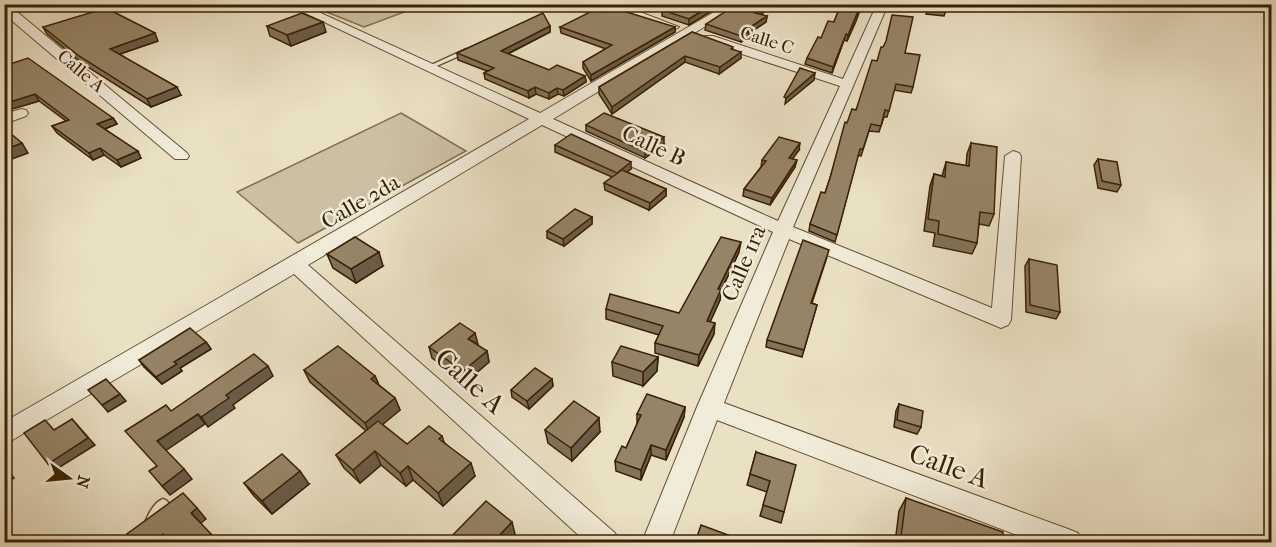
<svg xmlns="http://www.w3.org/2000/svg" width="1276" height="547" viewBox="0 0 1276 547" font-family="'IM FELL French Canon',serif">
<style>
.green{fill:#ccbfa3;stroke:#837052;stroke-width:1.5}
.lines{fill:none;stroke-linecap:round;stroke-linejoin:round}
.lane-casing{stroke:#665032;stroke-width:3}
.street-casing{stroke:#665032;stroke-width:2}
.lane{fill:#f1ebd9;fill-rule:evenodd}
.street{fill:#f1ebd9;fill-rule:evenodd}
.wall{fill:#817259;stroke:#3a2002;stroke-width:1.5}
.shaded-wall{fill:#695c48;stroke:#3a2002;stroke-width:1.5}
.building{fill:#968467;stroke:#3a2002;stroke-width:1.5}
.labels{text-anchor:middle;stroke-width:5;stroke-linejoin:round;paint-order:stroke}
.far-street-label{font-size:18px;fill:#3a2002;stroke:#f1ebd9}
.street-label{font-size:22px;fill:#3a2002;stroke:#f1ebd9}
.near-street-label{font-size:27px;fill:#3a2002;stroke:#f1ebd9}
</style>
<rect width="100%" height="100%" fill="#eae0c4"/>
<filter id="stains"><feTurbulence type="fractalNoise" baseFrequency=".00333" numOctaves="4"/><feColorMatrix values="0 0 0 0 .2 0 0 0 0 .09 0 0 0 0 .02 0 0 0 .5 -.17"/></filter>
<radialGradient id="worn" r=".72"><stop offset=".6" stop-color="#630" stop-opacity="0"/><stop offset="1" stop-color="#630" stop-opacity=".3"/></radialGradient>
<g class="green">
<path d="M309 5 423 4V5L364 27Z"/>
<path d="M401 113 466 151 298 243 237 192Z"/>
</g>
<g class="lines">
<g class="lane-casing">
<g id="lane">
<path d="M466 49 468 50V52L432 68 427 67Z"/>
<path d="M163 499 167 501 169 505C166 512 160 523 152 526L148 524 146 520C149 513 155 502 163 499Z"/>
</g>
</g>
<g class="street-casing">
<g id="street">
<path d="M14 4H33L16 11 187 153 189 156 187 159H175L4 14V7Z"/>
<path d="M286 4H301L540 113 728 4H742L553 119 778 221 840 86 705 42 703 39 705 36H713L843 79 877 4H888L793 227 992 308 1005 156 1013 151 1019 153 1021 156 1011 320 1008 325 1001 328 994 325 789 239 724 403 1068 529 1078 533 1082 542H1035L717 420 670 542H642L697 407 773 232 542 125 308 265 615 533 619 542H586L294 274 4 445V422L529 119Z"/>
<path d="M602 4H619L679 27 673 31 669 30Z"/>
<path d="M21 109 26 110 28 113 26 116 4 124V114Z"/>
</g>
</g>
<use href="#lane" class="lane"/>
<use href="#street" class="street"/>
</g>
<g class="wall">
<path d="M671 4H723L689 25 662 16V10Z"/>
<path d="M841 4H862L856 21 847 41 844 40 832 73 805 64 807 58 834 22Z"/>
<path d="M928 4 946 10 944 16 926 14Z"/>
<path d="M764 7 763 13 761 15 767 16 766 22 749 33V37L741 42 705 30 706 24Z"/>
<path d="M267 26 326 32 291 46 270 36Z"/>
<path d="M550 26V32L508 54 549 70 585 76 586 82 564 96 558 94 549 99 536 94 529 98 485 79 484 73 487 71 458 60 457 53Z"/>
<path d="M43 27 158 41 120 54 181 95 151 107 83 64 47 34Z"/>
<path d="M560 27H675V32L591 81 583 68V62L606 49 561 33Z"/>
<path d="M692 32 733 49 741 58 719 74 685 62 612 114 599 94V87Z"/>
<path d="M905 53 913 87 911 93 894 90 887 117H884L879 132 869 131 861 156 858 155 835 242 809 231 810 224 825 193 830 178 847 123 856 110 877 61Z"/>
<path d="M4 66 113 118 117 124 105 129 141 158 121 167 104 155 93 160 57 133 52 126 66 121 39 101 12 109 4 104Z"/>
<path d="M586 125 664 144 645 158 586 131Z"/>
<path d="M971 143 994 214 989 226 979 224 977 243 972 254 933 246 935 233 924 231 930 186 934 174 942 176 946 162 966 166 967 154Z"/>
<path d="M555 145 631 169 627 172 666 189V196L649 210 605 190 604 183 612 177 555 152Z"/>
<path d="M799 150 792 159 795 167 770 205 743 196 744 189 761 167 762 160Z"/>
<path d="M1098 159 1121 185 1117 192 1098 188 1094 165Z"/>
<path d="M592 217V224L564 246 547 238V231Z"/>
<path d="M739 252 721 291 720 300 710 322 714 334 698 366 655 353V343L659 335 606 319V309L679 313Z"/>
<path d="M327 254 383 266 356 283 333 268Z"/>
<path d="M827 257 812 303 817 305 802 357 766 347 767 340Z"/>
<path d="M1029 259 1060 312 1056 319 1026 312 1025 266Z"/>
<path d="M206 342 211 349 180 368 182 371 162 384 144 367 139 360Z"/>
<path d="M477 345 487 351 489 362 466 382 432 358 429 347Z"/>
<path d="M658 357 657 371 643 386 613 376 612 362Z"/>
<path d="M304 370 375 376 379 385 395 398 400 410 382 424 407 444 442 436 444 442 475 476 443 506 413 480 406 486 381 465 360 483 344 468 336 455 366 431 310 382Z"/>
<path d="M552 379 553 386 529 409 512 397 511 390Z"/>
<path d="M899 404 921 427 917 434 894 427 896 411Z"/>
<path d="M685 407 684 417 666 460 651 455 641 480 616 471 615 461 626 448 637 424V414Z"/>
<path d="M545 430 600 432 572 461 548 443Z"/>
<path d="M756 452 784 512 781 523 760 516 767 492 747 485Z"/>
<path d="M244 483 309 484 272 514 254 496Z"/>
<path d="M906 498 1003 543H895L899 511Z"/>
</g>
<g class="shaded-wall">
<path d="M713 4H723L689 25V19Z"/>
<path d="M861 4H862L856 21 847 41 848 35Z"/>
<path d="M764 7 763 13 754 19 755 13Z"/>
<path d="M767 16 766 22 749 33V37L741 42V36L746 30Z"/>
<path d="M8 19 11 25 4 35V24Z"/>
<path d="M323 22 326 32 291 46 287 35Z"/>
<path d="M550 26V32L501 57V51Z"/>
<path d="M675 27V32L591 81V75Z"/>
<path d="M155 33 158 41 114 56 110 49Z"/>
<path d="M846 34 844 40 832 73 833 67Z"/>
<path d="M741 52V58L719 74 720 67Z"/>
<path d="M685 56V62L612 114V107Z"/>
<path d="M815 73 814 80 785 104 786 98Z"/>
<path d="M585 76 586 82 564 96 563 90Z"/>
<path d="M177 87 181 95 151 107 147 99Z"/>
<path d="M535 87 536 94 529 98 528 91Z"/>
<path d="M557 88 558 94 549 99V93Z"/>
<path d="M35 94 39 101 12 109 7 103Z"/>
<path d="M113 118 117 124 101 130 97 124Z"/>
<path d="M664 137V144L645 158V152Z"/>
<path d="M22 143 28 153 4 162V150Z"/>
<path d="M800 143 799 150 788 165 789 158Z"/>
<path d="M100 148 104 155 93 160 89 153Z"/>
<path d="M138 151 141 158 121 167 117 160Z"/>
<path d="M797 160 795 167 770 205 772 198Z"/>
<path d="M631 162V169L618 179 617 173Z"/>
<path d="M666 189V196L649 210 650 203Z"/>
<path d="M592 217V224L564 246 563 239Z"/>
<path d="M741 242 739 252 721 291 720 300 706 331 707 321 718 289Z"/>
<path d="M379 252 383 266 356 283 351 269Z"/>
<path d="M715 323 714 334 698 366 699 355Z"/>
<path d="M475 333 478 344 468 339Z"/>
<path d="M206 342 211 349 180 368 182 371 162 384 156 377 174 362Z"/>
<path d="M487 351 489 362 466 382 463 371Z"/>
<path d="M658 357 657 371 643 386V372Z"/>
<path d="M268 366 273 376 233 405 235 408 208 427 201 417 226 395Z"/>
<path d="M375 376 380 388 371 379Z"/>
<path d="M552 379 553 386 529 409 527 401Z"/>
<path d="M120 394 126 401 108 412 102 405Z"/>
<path d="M395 398 400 410 370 435 365 423Z"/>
<path d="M685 407 684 417 666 460V450Z"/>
<path d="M198 414 205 424 165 451 157 441Z"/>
<path d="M599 418 600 432 572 461 571 448Z"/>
<path d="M72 419 95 445 55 470 48 464Z"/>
<path d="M651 445V455L641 480V470Z"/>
<path d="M375 451 381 465 360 483 353 470Z"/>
<path d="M471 463 475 476 443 506 438 493Z"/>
<path d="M4 465 14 478 4 484Z"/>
<path d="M408 466 413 480 406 486 400 473Z"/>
<path d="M184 469 192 479 170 495 162 486Z"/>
<path d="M300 471 309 484 272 514 262 501Z"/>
<path d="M197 508 206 519 201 523 191 513Z"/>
<path d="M512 522 515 534 507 543H492Z"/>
<path d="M4 527 9 534 4 538Z"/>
<path d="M163 534 171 543H152Z"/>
<path d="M211 534 218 543H200Z"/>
</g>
<g class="building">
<path d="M671 4H713L689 19 662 10Z"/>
<path d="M737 4H754L764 7 755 13 767 16 746 30 750 31 741 36 706 24Z"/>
<path d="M841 4H861L848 35 846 34 833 67 807 58 818 37 821 38 828 21 834 22Z"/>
<path d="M929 4H947L946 10 928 8Z"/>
<path d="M604 5 675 27 591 75 583 62 612 45 560 27Z"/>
<path d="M106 8 155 33 110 49 177 87 147 99 79 56 43 27Z"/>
<path d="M302 13 323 22 287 35 267 26Z"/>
<path d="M543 13 550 26 501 51 549 70 557 65 585 76 563 90 557 88 549 93 535 87 528 91 484 73 494 68 457 53Z"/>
<path d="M892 15 913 17 905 53 920 55 913 87 896 84 889 111 885 110 881 126 871 124 863 149H860L837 235 810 224 821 192 825 193 830 178 845 122 847 123 852 109 856 110 872 60 877 61 881 47H883L886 41Z"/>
<path d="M692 32 728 45 733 47 731 49 741 52 720 67 685 56 612 107 599 87Z"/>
<path d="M28 58 113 118 97 124 138 151 117 160 100 148 89 153 52 126 69 120 35 94 7 103 4 101V66Z"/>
<path d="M800 68 815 73 786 98 784 97Z"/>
<path d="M604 113 664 137 645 152 586 125Z"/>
<path d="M4 128 22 143 4 150Z"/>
<path d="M571 134 631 162 617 173 555 145Z"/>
<path d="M779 137 800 143 789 158 797 160 772 198 744 189 766 161 762 160Z"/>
<path d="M971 143 997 147 994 214 980 212 977 243 938 234 939 221 928 219 934 174 945 177 946 162 969 166Z"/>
<path d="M1098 159 1117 162 1121 185 1102 181Z"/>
<path d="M622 170 666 189 650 203 604 183Z"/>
<path d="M575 209 592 217 563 239 547 231Z"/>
<path d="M355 237 379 252 351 269 327 254Z"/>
<path d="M721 237 741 242 718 289H721L707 321 715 323 699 355 655 343 663 326 606 309 610 294 679 313Z"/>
<path d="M803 240 829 250 811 303 817 305 804 350 767 340Z"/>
<path d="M1029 259 1057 265 1060 312 1030 305Z"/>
<path d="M460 323 475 333 468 339 487 351 463 371 429 347Z"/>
<path d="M190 328 206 342 174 362 177 364 156 377 139 360Z"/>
<path d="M338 346 375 376 371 379 395 398 365 423 304 370Z"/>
<path d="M621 346 658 357 643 372 612 362Z"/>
<path d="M254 354 268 366 226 395 229 398 201 417 198 414 157 441 184 469 162 486 149 471 157 466 125 431 166 405 171 411Z"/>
<path d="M535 368 552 379 527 401 511 390Z"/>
<path d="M106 379 120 394 102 405 88 390Z"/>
<path d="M647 394 685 407 666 450 651 445 641 470 615 461 622 446 626 448 641 415 637 414Z"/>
<path d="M574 401 599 418 571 448 545 430Z"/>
<path d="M899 404 923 411 921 427 897 420Z"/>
<path d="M72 419 88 438 48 464 24 433 45 420 54 430Z"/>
<path d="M378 421 407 444 429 426 442 436 439 439 471 463 438 493 408 466 400 473 375 451 353 470 336 455Z"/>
<path d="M756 452 796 465 784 512 763 505 770 481 750 474Z"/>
<path d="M282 454 300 471 262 501 244 483Z"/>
<path d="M183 493 197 508 191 513 211 534 200 543H170L163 534 152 543H134L127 534Z"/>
<path d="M906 498 1003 532V543H918L901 537Z"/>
<path d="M486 501 512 522 492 543H445Z"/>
<path d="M701 525 739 539 738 543H695Z"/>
</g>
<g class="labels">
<g class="far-street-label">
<text transform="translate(767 40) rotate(18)" y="6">Calle C</text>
<text transform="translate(81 71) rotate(40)" y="6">Calle A</text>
</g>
<g class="street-label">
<text transform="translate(654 145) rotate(25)" y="8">Calle B</text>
<text transform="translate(360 201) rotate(-30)" y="8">Calle 2da</text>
<text transform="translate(743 263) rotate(-67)" y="8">Calle 1ra</text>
</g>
<g class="near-street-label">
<text transform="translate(470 381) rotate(42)" y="9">Calle A</text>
<text transform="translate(949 466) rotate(20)" y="9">Calle A</text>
</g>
</g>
<rect width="1276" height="547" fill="none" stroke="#eae0c4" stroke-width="24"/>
<rect x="6" y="6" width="1264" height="535" fill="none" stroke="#3a2002" stroke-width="3"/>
<rect x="12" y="12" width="1252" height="523" fill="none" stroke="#3a2002" stroke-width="1.5"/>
<g transform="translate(69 478) rotate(105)" stroke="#f1ebd9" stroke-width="4.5" paint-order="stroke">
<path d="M0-4.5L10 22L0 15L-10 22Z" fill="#3a2002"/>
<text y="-9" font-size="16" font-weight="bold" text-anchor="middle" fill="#3a2002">N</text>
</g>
<rect width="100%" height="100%" filter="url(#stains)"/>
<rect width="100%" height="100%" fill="url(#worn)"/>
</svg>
